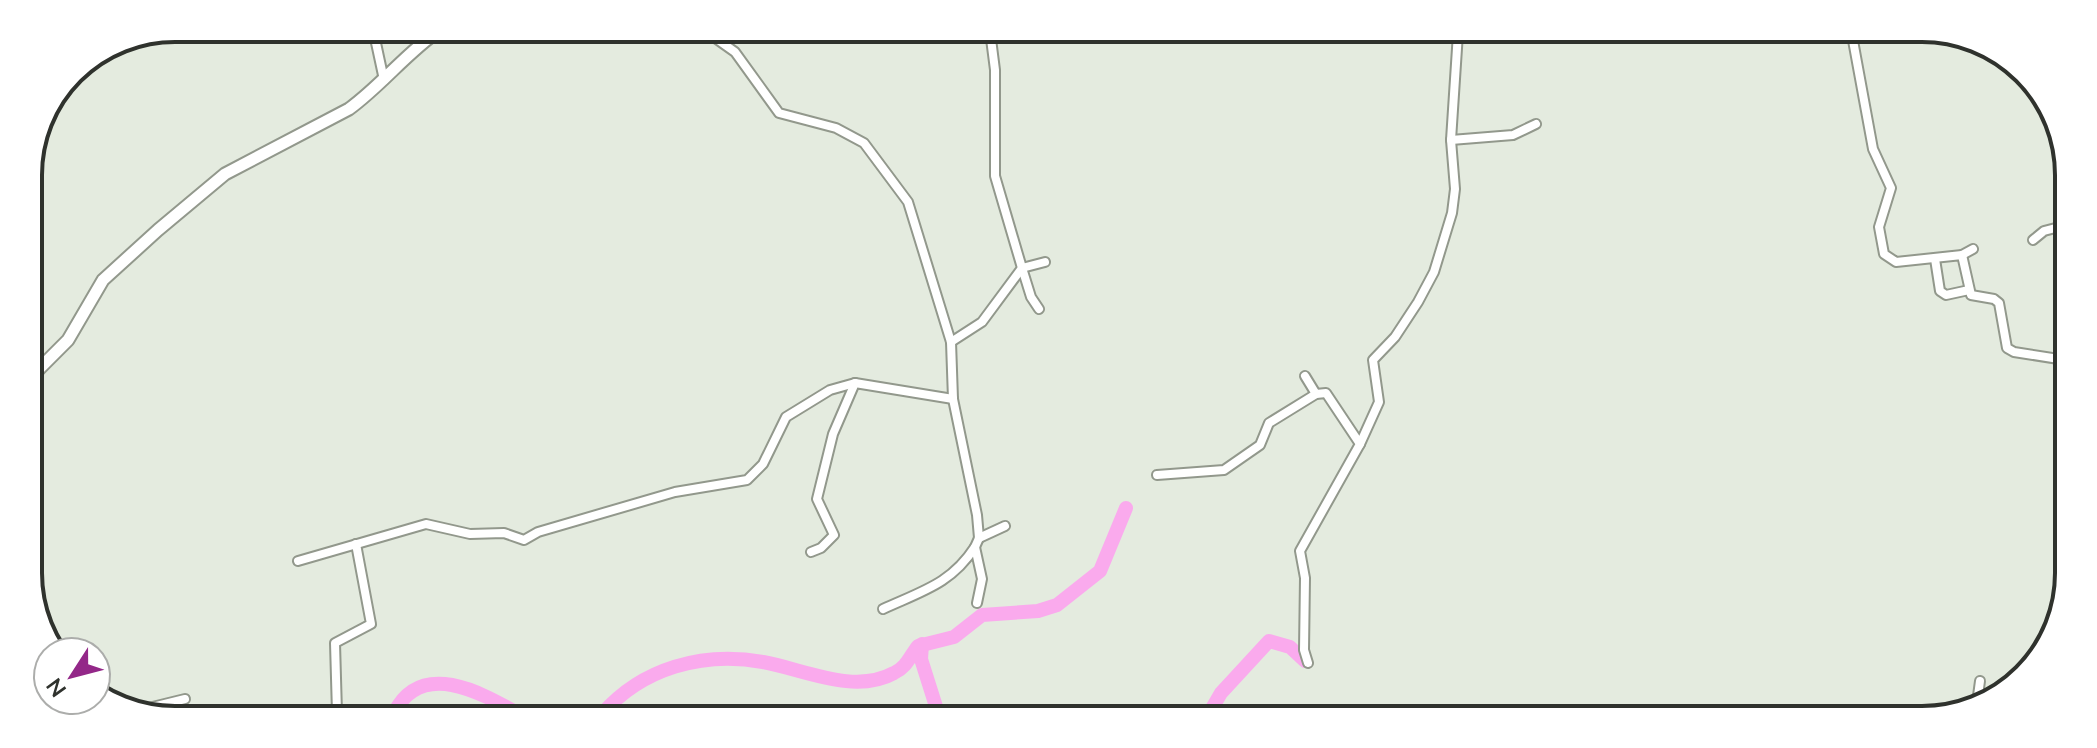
<svg xmlns="http://www.w3.org/2000/svg" width="2097" height="748" viewBox="0 0 2097 748" font-family="'Nunito Sans',sans-serif">
<style>
.lines{fill:none;stroke-linecap:round;stroke-linejoin:round}
.river{stroke:#faaaed;stroke-width:14}
.street-casing{stroke:#92988c;stroke-width:12}
.secondary-casing{stroke:#92988c;stroke-width:15}
.street{stroke:#fff;stroke-width:8}
.secondary{stroke:#fff;stroke-width:11}
.rim{fill:none;stroke:#2f322d;stroke-width:4}
</style>
<rect width="100%" height="100%" fill="#e4ebdf"/>
<g class="lines">
<g class="river">
<path d="M922 644 921 659 939 716"/>
<path d="M394 713C421 659 480 692 519 714"/>
<path d="M602 714C642 668 703 651 763 662 803 669 854 695 894 673 907 667 910 656 918 646L954 637 982 615 1038 611 1057 605 1100 571 1126 508"/>
<path d="M1207 717 1221 693 1269 641 1290 647 1305 661"/>
</g>
<g class="street-casing">
<g id="street">
<path d="M373 29 384 80"/>
<path d="M704 30 735 52 779 113 836 128 864 143 908 202 951 342 953 399 977 515 979 538 975 547 982 579 977 603"/>
<path d="M1852 35 1873 149 1891 188 1879 227 1884 254 1896 262 1962 255 1971 295 1994 299 1999 303 2007 348 2014 352 2065 360"/>
<path d="M1451 140 1513 135 1536 124"/>
<path d="M2033 240 2044 231 2067 225"/>
<path d="M1962 255 1973 249"/>
<path d="M1935 259 1940 291 1946 295 1969 290"/>
<path d="M1039 309 1031 297 1022 268 1045 262"/>
<path d="M29 339 40 370"/>
<path d="M951 342 982 322 1022 268 995 176V70L990 31"/>
<path d="M1305 376 1316 394"/>
<path d="M1360 444 1379 402 1373 360 1395 337 1418 302 1434 272 1452 213 1455 189 1451 140 1458 33"/>
<path d="M1157 475 1224 470 1260 445 1269 423 1316 394 1326 393 1360 444 1300 551 1305 578 1304 650 1308 663"/>
<path d="M979 538 1005 526"/>
<path d="M811 552 821 548 834 535 817 499 833 434 855 383 953 399"/>
<path d="M298 561 426 524 470 534 504 533 524 540 538 532 675 492 747 480 763 464 786 417 830 390 855 383"/>
<path d="M883 609C922 591 951 584 975 547"/>
<path d="M1977 703 1980 681"/>
<path d="M132 712 185 699"/>
<path d="M337 713 335 643 371 624 356 544"/>
</g>
</g>
<g class="secondary-casing">
<path id="secondary" d="M30 378 68 340 103 280 158 230 225 174 349 109C382 85 407 52 441 29"/>
</g>
<use href="#street" class="street"/>
<use href="#secondary" class="secondary"/>
</g>
<path d="M0 0H2097V748H0ZM175 42H1922A133 133 0 0 1 2055 175V573A133 133 0 0 1 1922 706H175A133 133 0 0 1 42 573V175A133 133 0 0 1 175 42Z" fill="#fff" fill-rule="evenodd"/>
<path class="rim" d="M175 42H1922A133 133 0 0 1 2055 175V573A133 133 0 0 1 1922 706H175A133 133 0 0 1 42 573V175A133 133 0 0 1 175 42Z"/>
<g transform="translate(72 676) rotate(234)"><circle r="38" fill="#ffffff" stroke="#acadab" stroke-width="2"/>
<path d="M0-6L14 30L0 20L-14 30Z" fill="#932788"/>
<text y="-12" font-size="22" font-weight="bold" text-anchor="middle" fill="#2f322d">N</text>
</g>
</svg>
